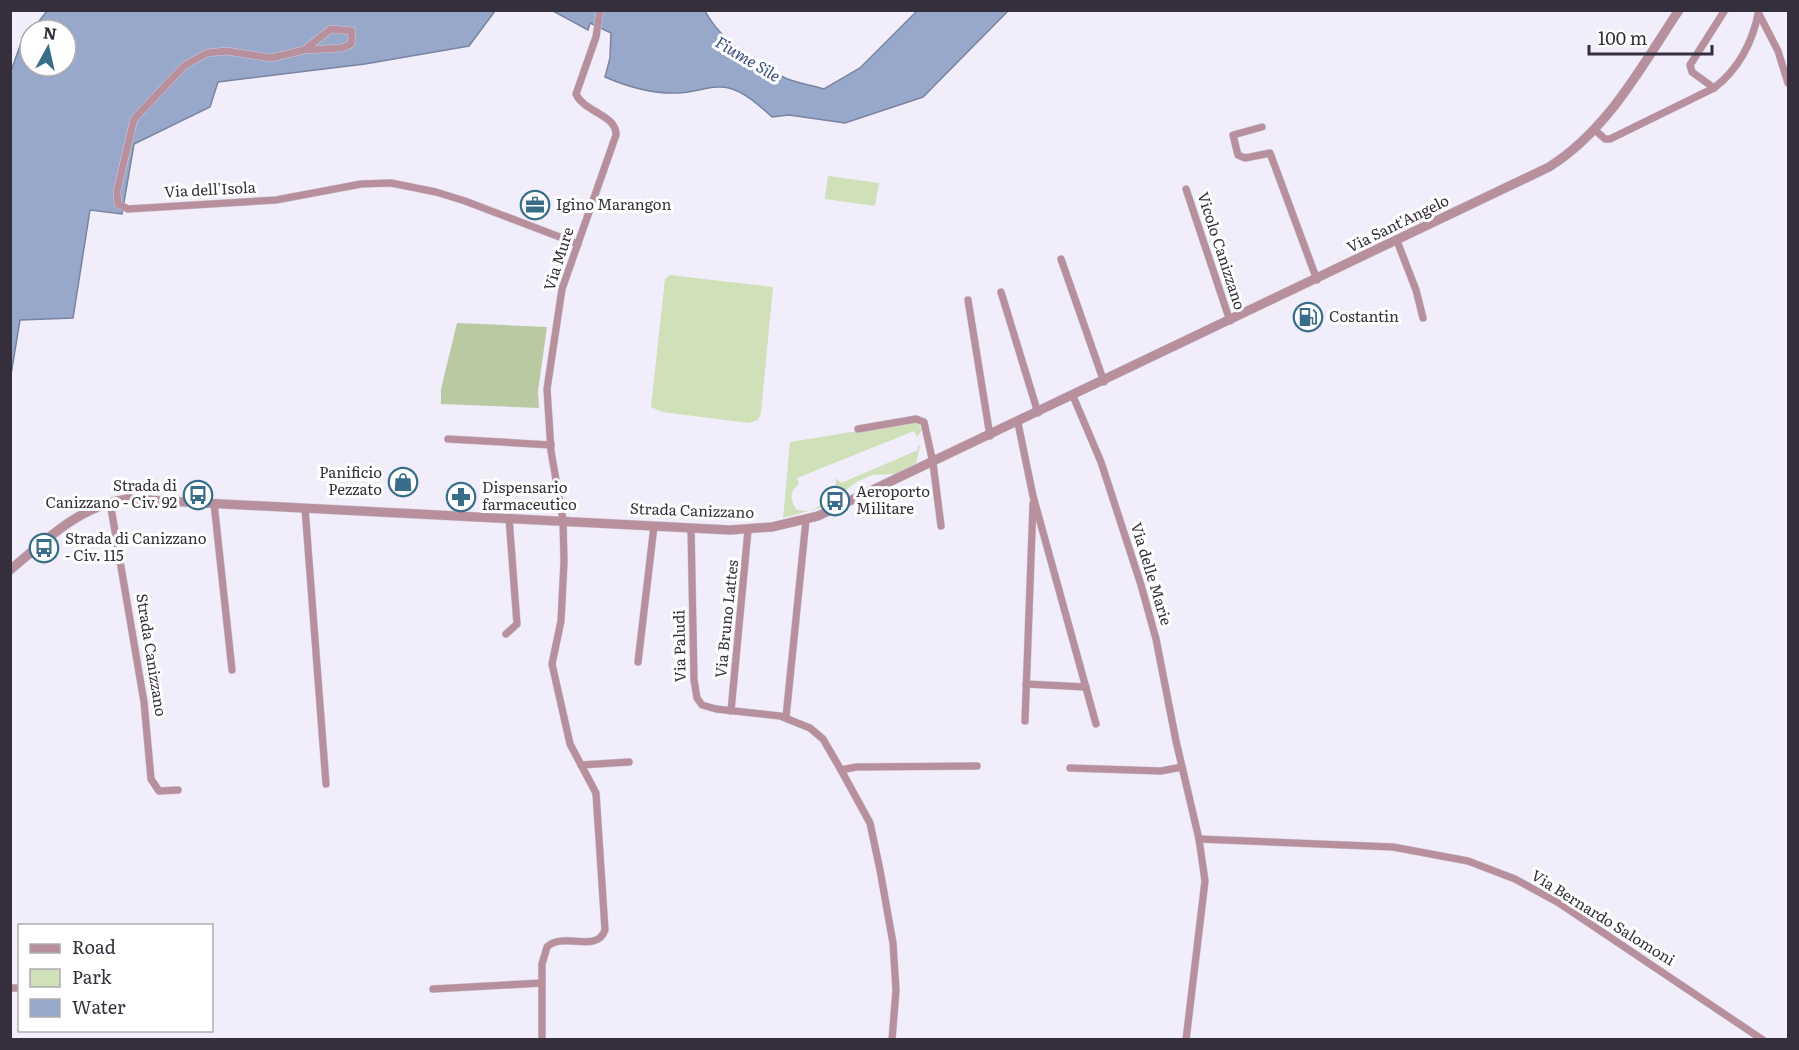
<svg xmlns="http://www.w3.org/2000/svg" width="1799" height="1050" viewBox="0 0 1799 1050" font-family="Literata,serif">
<style>
.green{fill:#d0e0b9}
.forest{fill:#b9c9a2}
.water{fill:#97a8cb;stroke:#7a84a0;stroke-width:1.5}
.lines{fill:none;stroke-linecap:round;stroke-linejoin:round}
.minor-casing{stroke:#d0cbd9;stroke-width:8}
.tertiary-casing{stroke:#d0cbd9;stroke-width:10}
.minor{stroke:#b8909d;stroke-width:7}
.tertiary{stroke:#b8909d;stroke-width:9}
.labels{text-anchor:middle;stroke-width:6;stroke-linejoin:round;paint-order:stroke}
.street-label{font-size:15px;fill:#352f3d;stroke:#fff}
.poi-label{font-size:15px;fill:#352f3d;stroke:#fff;text-anchor:start}
.water-label{font-size:16px;font-style:italic;fill:#3a4f80;stroke:#fff}
</style>
<rect width="100%" height="100%" fill="#f2edfb"/>
<g class="green">
<path d="M828 176 879 183 875 206 825 199Z"/>
<path d="M670 275 773 287 761 413 758 420 749 423 662 412 651 407 665 279Z"/>
<path d="M913 422 919 424 922 430 917 437 914 431 797 478 799 484C789 491 790 501 797 510L809 511 835 499 836 478 841 483 918 450V445L920 446 916 464 895 474 872 475 856 482 827 506 783 518 790 442Z"/>
</g>
<path class="forest" d="M457 323 547 327 538 391 539 408 441 404V389Z"/>
<g class="water">
<path d="M47 11H495L469 46 365 64 218 82 210 107 134 144 122 214 90 210 73 318 20 320 11 375V71L21 43 30 32V66H66V30H32Z"/>
<path d="M553 11H705C721 40 753 62 783 77 795 83 811 85 824 89L860 68 917 11H1008L923 97 845 123 789 115 772 117C761 107 745 92 729 88 712 84 695 93 678 93 653 94 628 87 605 77L610 58 611 33 590 23 588 30Z"/>
</g>
<g class="lines">
<g class="minor-casing">
<g id="minor">
<path d="M1759 14 1778 51 1788 83"/>
<path d="M304 50 331 29 352 31 351 44 342 48 304 50 271 58 226 51 207 53 184 66 134 119 117 191 118 204 128 209 276 200 361 184 391 183 436 192 465 201 578 244"/>
<path d="M1714 88 1692 72 1690 65 1725 10"/>
<path d="M1262 127 1233 135 1238 155 1245 158 1270 153 1317 280"/>
<path d="M1595 130 1605 139H1610L1714 88C1739 69 1753 41 1759 10"/>
<path d="M1186 189 1230 321"/>
<path d="M1397 241 1416 290 1423 318"/>
<path d="M1061 259 1104 382"/>
<path d="M1001 292 1038 413"/>
<path d="M968 300 990 436"/>
<path d="M1073 396 1101 462 1141 585 1156 639 1176 741 1199 839 1205 881 1186 1040"/>
<path d="M1018 423 1033 496 1096 724"/>
<path d="M858 429 916 419 924 422 933 463 941 526"/>
<path d="M448 439 551 445"/>
<path d="M110 502 144 702 151 779 159 791 178 790"/>
<path d="M214 503 232 670"/>
<path d="M305 508 326 784"/>
<path d="M691 528 694 680 697 698 702 705 716 709 780 716 810 728 823 739 841 770 870 823 880 870 893 943 896 990 892 1040"/>
<path d="M506 634 517 624 509 518"/>
<path d="M638 662 654 526"/>
<path d="M1026 684 1086 687"/>
<path d="M731 711 748 530"/>
<path d="M786 717 806 520"/>
<path d="M1025 721 1033 504"/>
<path d="M581 765 629 762"/>
<path d="M1070 768 1161 771 1182 767"/>
<path d="M841 770 856 767 977 766"/>
<path d="M1199 839 1393 847 1468 861 1515 879 1559 903 1763 1040"/>
<path d="M10 988H20"/>
<path d="M433 989 542 983"/>
<path d="M542 1040V964L547 947C563 931 597 954 605 930L596 793 570 744 552 664 561 621 564 562 563 520 551 451 547 389 562 289 616 135C617 115 584 112 576 94L596 37 600 10"/>
</g>
</g>
<g class="tertiary-casing">
<path id="tertiary" d="M10 570C46 540 79 506 127 499L730 530 772 527 818 516 1549 167C1608 130 1641 67 1679 10"/>
</g>
<use href="#minor" class="minor"/>
<use href="#tertiary" class="tertiary"/>
</g>
<defs>
<g id="office-ring" transform="scale(1.5)"><circle r="9.5" fill="#fff" stroke="#386e89" stroke-width="1.5"/><path d="M-6-3h4V-5.5h4V-3h4V5H-6ZM-1-4.5V-3h2v-1.5ZM-6 0V1H6V0Z" fill="#386e89"/></g>
<g id="fuel-ring" transform="scale(1.5)"><circle r="9.5" fill="#fff" stroke="#386e89" stroke-width="1.5"/><path d="M-5.5-6h7V0h2V4h1.3V-2.5L3-4.5l.8-.8L6-3V5H2.5V1h-1V6h-7ZM-4.2-4.7v3.2H.2V-4.7Z" fill="#386e89"/></g>
<g id="shop-ring" transform="scale(1.5)"><circle r="9.5" fill="#fff" stroke="#386e89" stroke-width="1.5"/><path d="M-5-2.5h2.3a2.7 3.5 0 0 1 5.4 0H5L5.5 6h-11ZM-1.5-2.5h3a1.5 2.3 0 0 0-3 0Z" fill="#386e89"/></g>
<g id="bus-ring" transform="scale(1.5)"><circle r="9.5" fill="#fff" stroke="#386e89" stroke-width="1.5"/><path d="M-5-6H5V4H4V6H2V4H-2V6H-4V4H-5ZM-3.5-4V0h7V-4ZM-3.5 1.2v1.5H-2V1.2ZM2 1.2v1.5H3.5V1.2Z" fill="#386e89"/></g>
<g id="pharmacy-ring" transform="scale(1.5)"><circle r="9.5" fill="#fff" stroke="#386e89" stroke-width="1.5"/><path d="M-2-6h4v4h4v4h-4v4h-4v-4h-4v-4h4Z" fill="#386e89"/></g>
</defs>
<g fill-rule="evenodd">
<use href="#office-ring" x="535" y="205"/>
<use href="#fuel-ring" x="1308" y="317"/>
<use href="#shop-ring" x="403" y="482"/>
<use href="#bus-ring" x="198" y="495"/>
<use href="#pharmacy-ring" x="461" y="497"/>
<use href="#bus-ring" x="835" y="501"/>
<use href="#bus-ring" x="44" y="548"/>
</g>
<g class="labels">
<g class="street-label">
<text transform="translate(210 190) rotate(-3)" y="5">Via dell'Isola</text>
<text transform="translate(1398 224) rotate(-26)" y="5">Via Sant'Angelo</text>
<text transform="translate(1221 251) rotate(72)" y="5">Vicolo Canizzano</text>
<text transform="translate(559 259) rotate(-72)" y="5">Via Mure</text>
<text transform="translate(692 511) rotate(2)" y="5">Strada Canizzano</text>
<text transform="translate(1151 574) rotate(73)" y="5">Via delle Marie</text>
<text transform="translate(727 619) rotate(-84)" y="5">Via Bruno Lattes</text>
<text transform="translate(680 646) rotate(-91)" y="5">Via Paludi</text>
<text transform="translate(151 655) rotate(81)" y="5">Strada Canizzano</text>
<text transform="translate(1603 918) rotate(32)" y="5">Via Bernardo Salomoni</text>
</g>
<g class="poi-label">
<text x="556" y="210">Igino Marangon</text>
<text x="1329" y="322">Costantin</text>
<text x="382" y="478" text-anchor="end">Panificio<tspan x="382" dy="17">Pezzato</tspan></text>
<text x="177" y="491" text-anchor="end">Strada di<tspan x="177" dy="17">Canizzano - Civ. 92</tspan></text>
<text x="482" y="493">Dispensario<tspan x="482" dy="17">farmaceutico</tspan></text>
<text x="856" y="497">Aeroporto<tspan x="856" dy="17">Militare</tspan></text>
<text x="65" y="544">Strada di Canizzano<tspan x="65" dy="17">- Civ. 115</tspan></text>
</g>
<g class="water-label">
<text transform="translate(748 59) rotate(31)" y="6">Fiume Sile</text>
</g>
</g>
<rect width="1799" height="1050" fill="none" stroke="#352f3d" stroke-width="24"/>
<rect x="18" y="924" width="195" height="108" fill="#ffffff" stroke="#aeacb1" stroke-width="1.5"/>
<rect x="30" y="944" width="30" height="9" fill="#b8909d" stroke="#aeacb1" stroke-width="1.5"/>
<text x="72" y="954" font-size="18" fill="#352f3d">Road</text>
<rect x="30" y="969" width="30" height="18" fill="#d0e0b9" stroke="#aeacb1" stroke-width="1.5"/>
<text x="72" y="984" font-size="18" fill="#352f3d">Park</text>
<rect x="30" y="999" width="30" height="18" fill="#97a8cb" stroke="#aeacb1" stroke-width="1.5"/>
<text x="72" y="1014" font-size="18" fill="#352f3d">Water</text>
<g transform="translate(48 48) rotate(8)"><circle r="28" fill="#ffffff" stroke="#aeacb1" stroke-width="1.5"/>
<path d="M0-4.5L10 22L0 15L-10 22Z" fill="#386e89"/>
<text y="-9" font-size="16" font-weight="bold" text-anchor="middle" fill="#352f3d">N</text>
</g>
<path d="M1589 45v9h123v-9" fill="none" stroke="#352f3d" stroke-width="3"/>
<text x="1598" y="45" font-size="18" fill="#352f3d" stroke="#ffffff" stroke-width="4.5" paint-order="stroke">100 m</text>
</svg>
